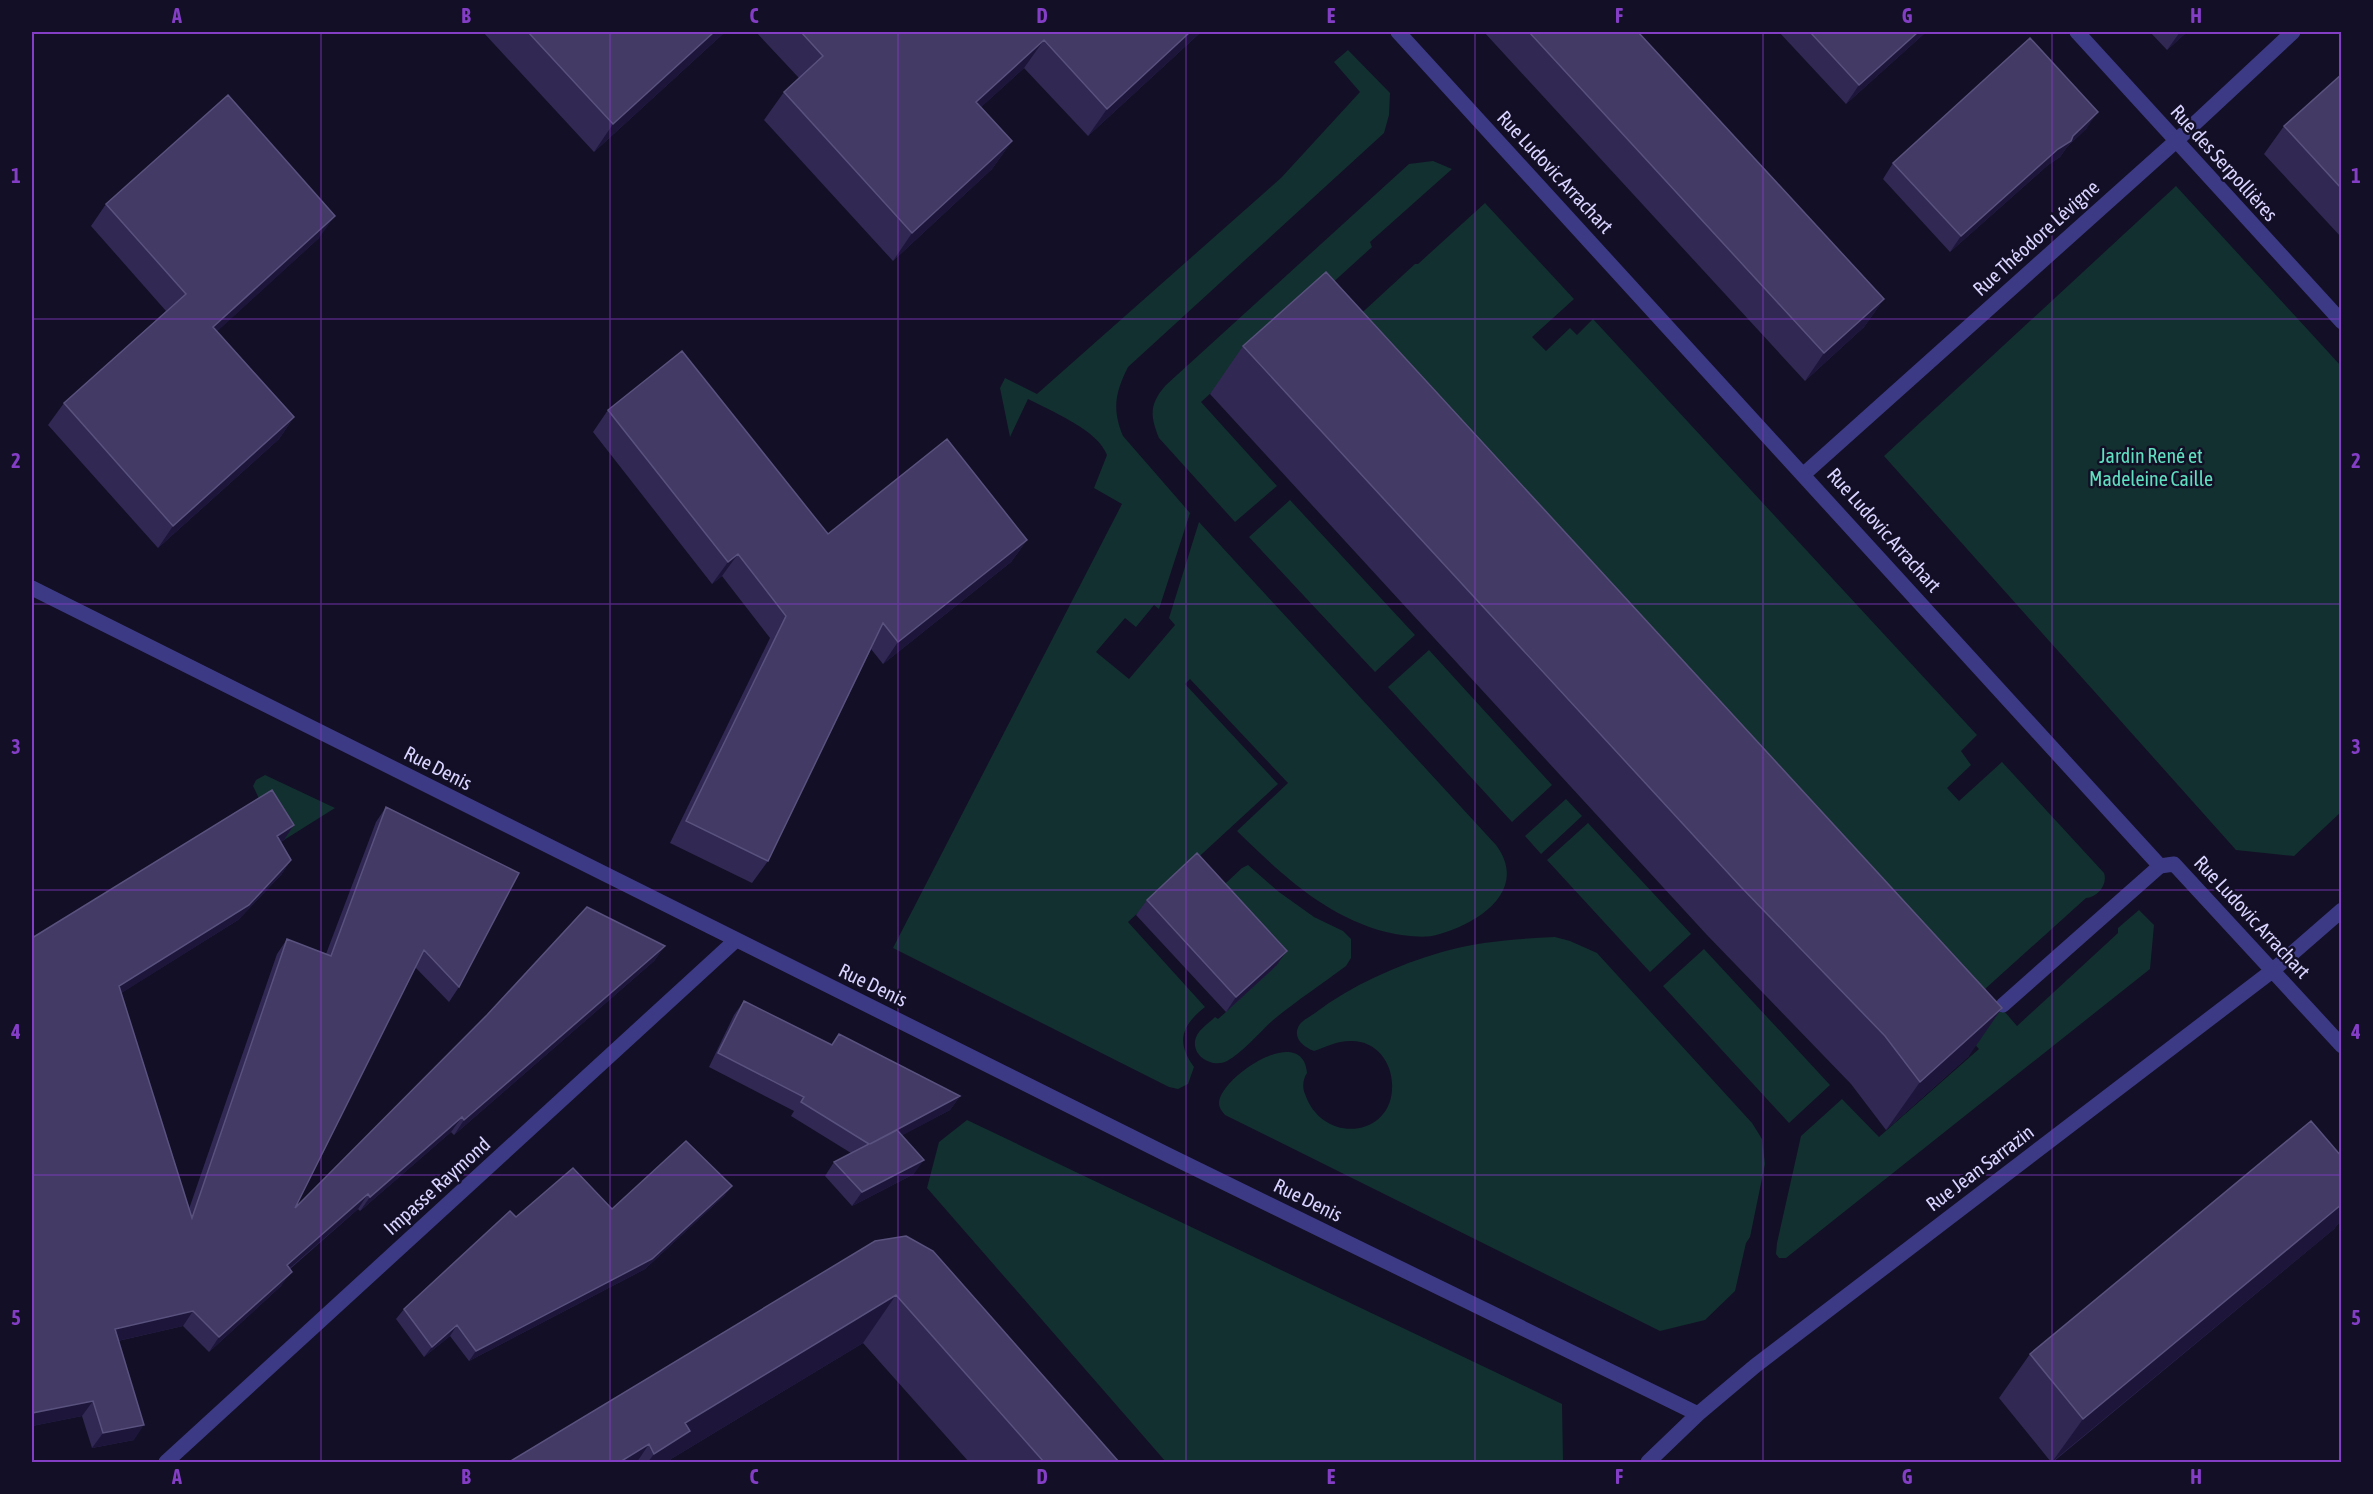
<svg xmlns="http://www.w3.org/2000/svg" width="2373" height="1494" viewBox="0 0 2373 1494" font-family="'Asap Condensed',sans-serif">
<rect width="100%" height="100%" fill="#130f26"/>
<path fill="#12302f" d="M 1348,50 L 1390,93 L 1389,115 L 1384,133 L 1128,367 C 1115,393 1112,409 1123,436 L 1190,513 L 1159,609 L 1154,605 L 1136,627 L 1125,618 L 1096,652 L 1129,679 L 1175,625 L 1169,618 L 1199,522 L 1496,845 C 1531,892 1474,927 1432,936 C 1420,938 1398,935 1386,932 C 1325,916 1281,874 1237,831 L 1288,783 L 1190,679 L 1185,684 L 1278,784 L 1128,922 L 1205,1007 C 1181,1026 1176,1042 1194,1067 L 1188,1084 L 1178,1089 L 1169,1087 L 893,948 L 1122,504 L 1094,488 L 1107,455 C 1098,430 1051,411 1028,399 L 1010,437 L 1000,388 L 1005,378 L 1037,394 L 1281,178 L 1360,92 L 1334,62 Z
M 1433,161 L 1452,169 L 1370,242 L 1372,247 L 1201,402 L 1277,486 L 1235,522 L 1159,438 C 1150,416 1149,404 1166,385 L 1409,164 Z
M 2176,186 L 2341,366 L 2341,812 L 2294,856 L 2236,850 L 1884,456 Z
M 1485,203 L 1574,299 L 1532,337 L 1546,351 L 1570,328 L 1577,335 L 1593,319 L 1977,735 L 1961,751 L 1971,765 L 1947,788 L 1959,801 L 2002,762 L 2104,873 C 2108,884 2098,897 2086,898 L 1985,989 L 2017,1026 L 2118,933 L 2118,928 L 2139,910 L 2154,925 L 2150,969 L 1786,1258 L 1779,1258 L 1776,1254 L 1777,1243 L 1801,1136 L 1842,1099 L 1879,1137 L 1979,1049 L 1355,367 L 1341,332 L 1415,264 L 1418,264 Z
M 1290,500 L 1415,635 L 1375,672 L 1249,537 Z
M 1429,650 L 1552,785 L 1512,822 L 1388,687 Z
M 265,775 L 335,808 L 284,840 L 262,805 L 253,786 L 256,780 Z
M 1566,799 L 1582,816 L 1541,854 L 1525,836 Z
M 1588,823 L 1691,934 L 1650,972 L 1547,860 Z
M 1248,865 L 1279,892 L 1314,917 L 1343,931 L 1351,939 L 1351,958 L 1346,966 C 1322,984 1296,1001 1272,1021 C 1259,1033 1242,1053 1227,1061 C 1214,1068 1193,1058 1195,1041 C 1196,1031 1208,1024 1215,1017 L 1218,1019 L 1226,1012 L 1212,896 L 1242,868 Z
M 1555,937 L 1570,941 L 1597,953 L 1752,1123 L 1762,1139 L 1765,1164 L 1750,1237 L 1746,1243 L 1735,1291 L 1705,1320 L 1660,1331 L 1225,1115 C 1222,1111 1219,1108 1219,1103 C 1220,1077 1303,1022 1307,1073 C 1303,1079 1302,1087 1305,1094 C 1322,1144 1389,1138 1392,1090 C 1394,1064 1377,1040 1350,1041 C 1337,1041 1326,1047 1314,1051 C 1303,1047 1291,1037 1300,1024 C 1303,1020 1311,1016 1315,1013 C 1352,985 1397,965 1442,952 C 1480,941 1517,939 1555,937 Z
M 1704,949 L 1830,1085 L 1789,1123 L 1663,986 Z
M 967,1120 L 1562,1404 L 1563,1461 L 1561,1462 L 1166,1462 L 927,1188 L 939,1142 Z"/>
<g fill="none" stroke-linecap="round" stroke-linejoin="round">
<path stroke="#3d3a85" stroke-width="15" d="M 2003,1005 L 2160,866"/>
<path stroke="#3d3a85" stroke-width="15" d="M 1398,32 L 2160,866 L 2174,864 L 2342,1046
M 2077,32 L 2342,322
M 1804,474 L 2176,141 L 2293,32
M 32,588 L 1170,1156 L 1698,1414
M 166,1462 L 736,940
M 1648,1462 L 1698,1414 L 1755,1366 L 2272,971 L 2342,910"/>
</g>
<path fill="#312854" d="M 483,32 L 725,32 L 594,152 Z
M 756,32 L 1201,32 L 1088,136 L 1024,68 L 981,107 L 1012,141 L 992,169 L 893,261 L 764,120 L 784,92 L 799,78 Z
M 1484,32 L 1638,32 L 1884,299 L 1864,327 L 1805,381 Z
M 1779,32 L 1926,32 L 1846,104 Z
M 2150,32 L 2187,32 L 2167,50 Z
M 2342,74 L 2342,238 L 2264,154 L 2284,126 Z
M 2087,128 L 2067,147 L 2060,157 L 2048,165 L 1950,252 L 1883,179 L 1893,163 Z
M 106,204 L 319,238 L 217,331 L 294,417 L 279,439 L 158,548 L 48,425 L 64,403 L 166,311 L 91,226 Z
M 1243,346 L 1969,1056 L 1886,1130 L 1851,1084 L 1707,935 L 1210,394 Z
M 608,410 L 828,534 L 1027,540 L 1011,562 L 883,664 L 871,649 L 768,861 L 752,883 L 670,843 L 770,638 L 722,576 L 712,584 L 593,432 Z
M 386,807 L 459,987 L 449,1002 L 415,967 L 295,1208 L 665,946 L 654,961 L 454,1135 L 451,1132 L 360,1211 L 358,1209 L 290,1269 L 281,1286 L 209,1352 L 183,1326 L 118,1341 L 134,1440 L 92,1448 L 82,1416 L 32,1426 L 32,938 L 294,825 L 284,840 L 281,842 L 291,860 L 281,875 L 238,920 L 121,993 L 189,1209 L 277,954 L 287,939 L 326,954 L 376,822 Z
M 1147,900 L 1276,966 L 1226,1012 L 1136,915 Z
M 744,1001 L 831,1045 L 839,1034 L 960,1096 L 950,1110 L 902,1135 L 914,1174 L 852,1206 L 825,1176 L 834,1162 L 851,1153 L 791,1116 L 794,1111 L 709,1067 L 734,1015 Z
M 2342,1157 L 2342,1219 L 2334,1229 L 2053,1462 L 2051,1462 L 1999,1398 L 2030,1354 Z
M 732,1186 L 724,1196 L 645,1269 L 469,1361 L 450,1336 L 424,1357 L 396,1319 L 404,1309 L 516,1217 L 612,1209 Z
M 875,1241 L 1119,1462 L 969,1462 L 863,1343 L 671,1459 L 668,1462 L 509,1462 Z"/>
<path fill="#1d163a" d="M 714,32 L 725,32 L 594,152 L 613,124 Z
M 1190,32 L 1201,32 L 1088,136 L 1107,109 Z
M 1918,32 L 1926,32 L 1846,104 L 1859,85 Z
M 2180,32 L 2187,32 L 2167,50 Z
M 1044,40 L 1024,68 L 956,130 L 976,102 Z
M 2098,112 L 2087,128 L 2067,147 L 2060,157 L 2048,165 L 1950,252 L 1961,236 Z
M 1012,141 L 992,169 L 893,261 L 912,233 Z
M 335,216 L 319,238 L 198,349 L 213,327 Z
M 1884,299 L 1864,327 L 1805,381 L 1824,353 Z
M 294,417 L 279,439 L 158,548 L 173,526 Z
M 1027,540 L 1011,562 L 883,664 L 898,642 Z
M 738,554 L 722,576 L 712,584 L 728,562 Z
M 294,825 L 284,840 L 267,851 L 277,836 Z
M 291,860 L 281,875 L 238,920 L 109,1001 L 119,986 Z
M 665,946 L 654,961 L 454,1135 L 464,1120 Z
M 1287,951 L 1276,966 L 1226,1012 L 1236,997 Z
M 2002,1008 L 1969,1056 L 1886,1130 L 1920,1082 Z
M 960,1096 L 950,1110 L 860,1158 L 870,1144 Z
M 462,1117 L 451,1132 L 360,1211 L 370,1197 Z
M 924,1160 L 914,1174 L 852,1206 L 862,1192 Z
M 732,1186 L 724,1196 L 645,1269 L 469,1361 L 476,1351 Z
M 368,1194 L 358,1209 L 276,1280 L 287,1265 Z
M 2342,1204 L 2342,1219 L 2334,1229 L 2052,1462 L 2083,1419 Z
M 292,1272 L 281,1286 L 209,1352 L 219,1337 Z
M 896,1295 L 863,1343 L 671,1459 L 668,1462 L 648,1462 L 654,1454 L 685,1423 Z
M 193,1311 L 183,1326 L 104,1344 L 115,1329 Z
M 457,1325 L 450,1336 L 424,1357 L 432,1347 Z
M 93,1401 L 82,1416 L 32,1426 L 32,1413 Z
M 144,1425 L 134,1440 L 92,1448 L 103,1433 Z
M 649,1444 L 637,1462 L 620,1462 Z"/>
<path fill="#433a66" stroke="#5a527e" stroke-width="1.5" d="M 528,32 L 714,32 L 613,124 Z
M 801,32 L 1190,32 L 1107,109 L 1044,40 L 976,102 L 1012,141 L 912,233 L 784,92 L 823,56 Z
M 1529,32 L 1638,32 L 1884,299 L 1824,353 Z
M 1810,32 L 1918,32 L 1859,85 Z
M 2030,38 L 2098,112 L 2073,136 L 2071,141 L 2058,149 L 1961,236 L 1893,163 Z
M 2342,74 L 2342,189 L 2284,126 Z
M 228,95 L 335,216 L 213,327 L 294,417 L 173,526 L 64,403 L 186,294 L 106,204 Z
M 1326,272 L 2002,1008 L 1920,1082 L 1885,1036 L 1741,887 L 1243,346 Z
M 682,351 L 828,534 L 947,439 L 1027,540 L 898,642 L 883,623 L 768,861 L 686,821 L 786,616 L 738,554 L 728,562 L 608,410 Z
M 272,790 L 294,825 L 277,836 L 291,860 L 249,905 L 119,986 L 192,1218 L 287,939 L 331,956 L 386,807 L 519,873 L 459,987 L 424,950 L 295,1208 L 487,1015 L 587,907 L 665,946 L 464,1120 L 462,1117 L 370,1197 L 368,1194 L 287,1265 L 292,1272 L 219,1337 L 193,1311 L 115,1329 L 144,1425 L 103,1433 L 93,1401 L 32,1413 L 32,938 Z
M 1197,853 L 1287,951 L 1236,997 L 1147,900 Z
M 744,1001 L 832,1045 L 839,1034 L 960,1096 L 870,1144 L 897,1130 L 924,1160 L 862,1192 L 834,1162 L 869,1144 L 801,1102 L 804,1097 L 718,1053 Z
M 2311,1121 L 2342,1157 L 2342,1204 L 2083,1419 L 2030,1354 Z
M 686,1141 L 732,1186 L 652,1259 L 476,1351 L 457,1325 L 432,1347 L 404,1309 L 510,1211 L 516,1217 L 573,1168 L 612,1209 Z
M 906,1236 L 933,1251 L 1119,1462 L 1044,1462 L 896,1295 L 685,1423 L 690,1431 L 654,1454 L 649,1444 L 620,1462 L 509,1462 L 875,1241 Z"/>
<path fill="none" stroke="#843dc5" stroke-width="1.5" stroke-opacity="0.55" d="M 321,32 L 321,1462M 610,32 L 610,1462M 898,32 L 898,1462M 1186,32 L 1186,1462M 1475,32 L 1475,1462M 1763,32 L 1763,1462M 2052,32 L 2052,1462M 32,319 L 2342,319M 32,604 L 2342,604M 32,890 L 2342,890M 32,1175 L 2342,1175"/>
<g text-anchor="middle" stroke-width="5" stroke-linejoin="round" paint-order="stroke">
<g font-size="20" fill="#d9d4ff" stroke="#130f26">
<text transform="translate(2224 163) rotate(48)" y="7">Rue des Serpollières</text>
<text transform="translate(1555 172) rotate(47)" y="7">Rue Ludovic Arrachart</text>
<text transform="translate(2036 238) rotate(-42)" y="7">Rue Théodore Lévigne</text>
<text transform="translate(1884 530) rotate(48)" y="7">Rue Ludovic Arrachart</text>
<text transform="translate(438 768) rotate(27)" y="7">Rue Denis</text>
<text transform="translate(2252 917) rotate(47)" y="7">Rue Ludovic Arrachart</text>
<text transform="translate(873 985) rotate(26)" y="7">Rue Denis</text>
<text transform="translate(1980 1168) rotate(-37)" y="7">Rue Jean Sarrazin</text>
<text transform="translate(437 1186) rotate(-42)" y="7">Impasse Raymond</text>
<text transform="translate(1308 1200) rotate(26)" y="7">Rue Denis</text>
</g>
<g font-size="20" fill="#5fe0c0" stroke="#130f26">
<text x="2151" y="463">Jardin René et<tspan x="2151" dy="23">Madeleine Caille</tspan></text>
</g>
</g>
<rect width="2373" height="1494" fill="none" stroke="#130f26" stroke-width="66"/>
<rect x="33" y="33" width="2307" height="1428" fill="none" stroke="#843dc5" stroke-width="2"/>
<g font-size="20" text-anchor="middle" font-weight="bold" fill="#843dc5">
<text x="177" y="23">A</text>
<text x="466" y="23">B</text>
<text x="754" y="23">C</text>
<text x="1042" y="23">D</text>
<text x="1331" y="23">E</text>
<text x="1619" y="23">F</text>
<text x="1907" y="23">G</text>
<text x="2196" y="23">H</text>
<text x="16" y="183">1</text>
<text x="2356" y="183">1</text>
<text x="16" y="468">2</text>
<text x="2356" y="468">2</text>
<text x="16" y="754">3</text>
<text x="2356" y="754">3</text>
<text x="16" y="1039">4</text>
<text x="2356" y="1039">4</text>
<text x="16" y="1325">5</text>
<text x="2356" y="1325">5</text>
<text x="177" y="1484">A</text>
<text x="466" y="1484">B</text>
<text x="754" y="1484">C</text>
<text x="1042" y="1484">D</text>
<text x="1331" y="1484">E</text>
<text x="1619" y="1484">F</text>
<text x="1907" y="1484">G</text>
<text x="2196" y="1484">H</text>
</g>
</svg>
